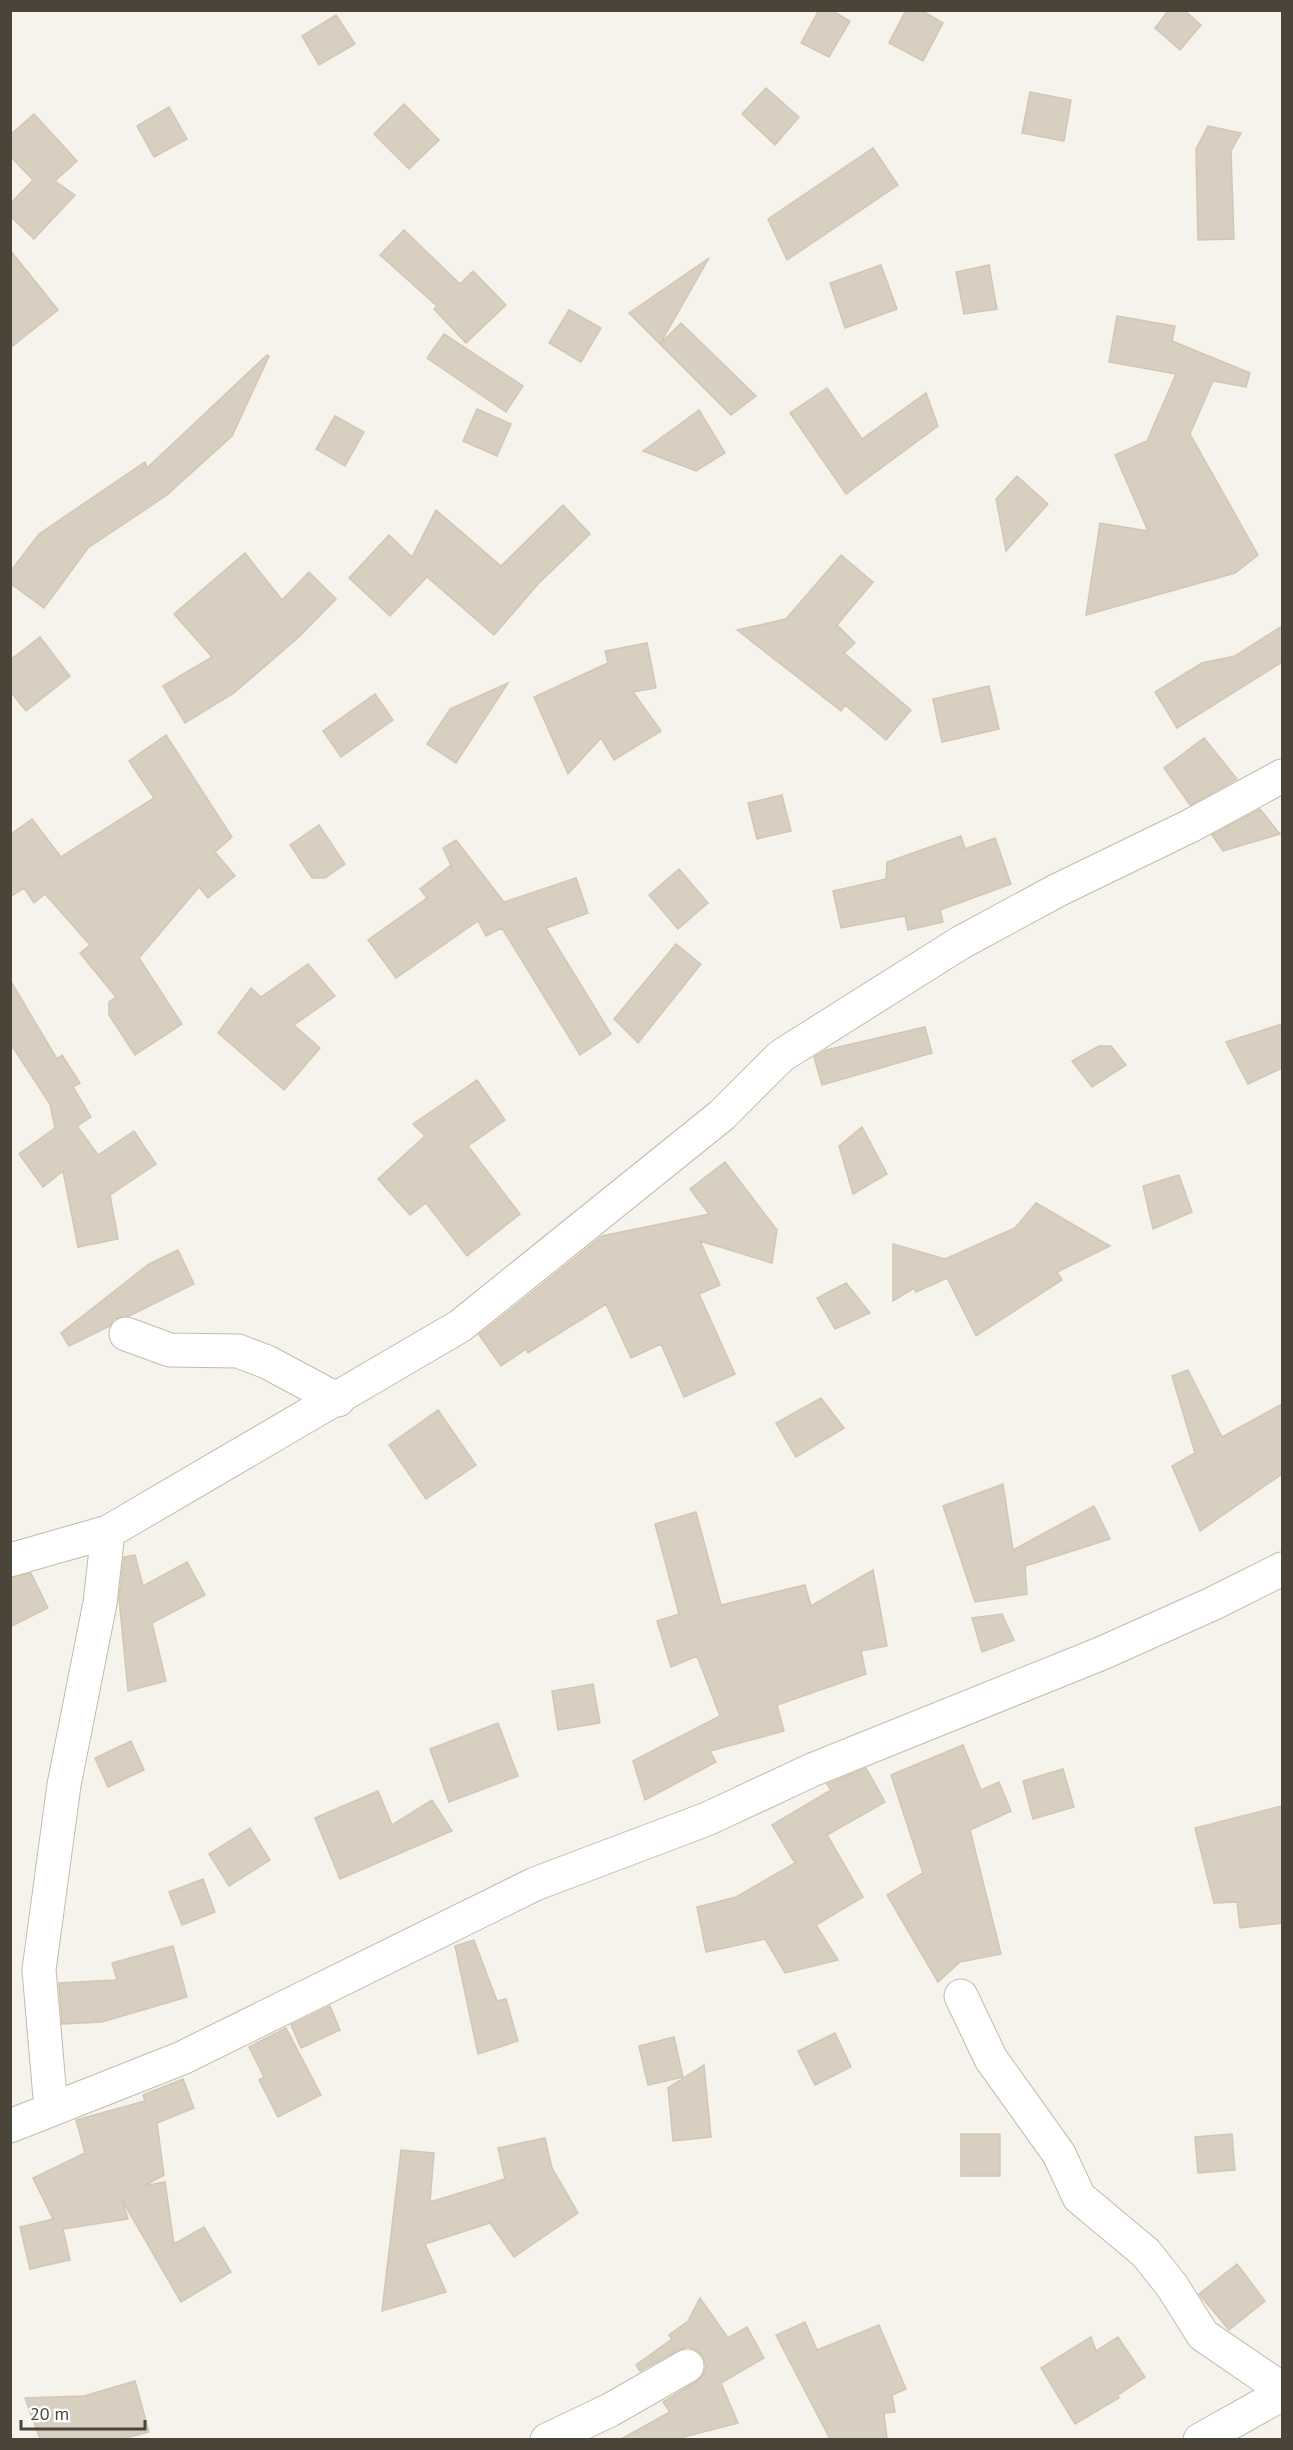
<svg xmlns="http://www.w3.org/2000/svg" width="1293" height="2450" viewBox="0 0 1293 2450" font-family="'PT Sans',sans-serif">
<rect width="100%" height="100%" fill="#f6f3ec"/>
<path fill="#d8cfc1" stroke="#d3c7b4" stroke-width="1.5" d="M 819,10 L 831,10 L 850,21 L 829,57 L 801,43 Z
M 906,10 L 921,10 L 943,23 L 923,61 L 889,43 Z
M 1169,10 L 1184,10 L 1201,25 L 1180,50 L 1155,28 Z
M 336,15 L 355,44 L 319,65 L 302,36 Z
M 766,88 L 799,117 L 775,145 L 742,114 Z
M 1030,92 L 1071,100 L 1064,141 L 1022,133 Z
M 404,104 L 439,140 L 409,169 L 374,134 Z
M 169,107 L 187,139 L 154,157 L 137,126 Z
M 34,114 L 77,161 L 55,181 L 75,195 L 34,239 L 10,216 L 10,204 L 33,180 L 10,156 L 10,135 Z
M 1208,126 L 1241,133 L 1231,151 L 1234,239 L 1198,240 L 1196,149 Z
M 873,148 L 898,185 L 787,260 L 768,219 Z
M 404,230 L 460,284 L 473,271 L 506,305 L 466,343 L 434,309 L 437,306 L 380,255 Z
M 10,250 L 58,310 L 10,348 Z
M 709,258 L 660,344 L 629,313 Z
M 881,265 L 897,309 L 845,328 L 830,283 Z
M 989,265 L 997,309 L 964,314 L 956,272 Z
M 569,310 L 601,328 L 581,362 L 549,343 Z
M 1117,316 L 1175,326 L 1172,341 L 1250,373 L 1246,387 L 1213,381 L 1190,434 L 1258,555 L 1235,573 L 1086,615 L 1100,523 L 1148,531 L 1115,455 L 1147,441 L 1176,374 L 1109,362 Z
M 681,323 L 756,396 L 731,415 L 660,344 Z
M 444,334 L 523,386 L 506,412 L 427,358 Z
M 267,355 L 269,356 L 232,436 L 167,495 L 88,548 L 44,608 L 10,583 L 10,572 L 39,534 L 145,462 L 147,468 Z
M 827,388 L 862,439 L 926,393 L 938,426 L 846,494 L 790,413 Z
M 477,409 L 511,424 L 497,456 L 463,441 Z
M 699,410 L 725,453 L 696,471 L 643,451 Z
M 335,416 L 364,432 L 345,466 L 316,449 Z
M 1017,476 L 1048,504 L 1006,551 L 996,499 Z
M 563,505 L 590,534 L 539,583 L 494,635 L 427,577 L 390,616 L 349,578 L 389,535 L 412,557 L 436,510 L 501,566 Z
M 245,553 L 282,600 L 309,572 L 336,599 L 300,636 L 234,693 L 185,723 L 163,686 L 212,657 L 174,614 Z
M 841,555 L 873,582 L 837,625 L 855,643 L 844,653 L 911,710 L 886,740 L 845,705 L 841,711 L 737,630 L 786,619 Z
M 1282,626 L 1282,662 L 1177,728 L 1155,692 L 1202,663 L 1235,656 Z
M 40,637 L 70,676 L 26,711 L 10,691 L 10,660 Z
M 647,643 L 656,688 L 633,692 L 661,731 L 614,760 L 601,738 L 568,774 L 534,697 L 608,663 L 605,651 Z
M 508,683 L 456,763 L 427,744 L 450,709 Z
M 989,686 L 999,729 L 942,742 L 933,699 Z
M 375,694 L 393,720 L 341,757 L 323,731 Z
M 166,735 L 232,837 L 215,852 L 235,876 L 208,898 L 199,887 L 139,958 L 182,1024 L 135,1055 L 109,1015 L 109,1002 L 116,997 L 80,953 L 90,945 L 45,894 L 34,903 L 24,888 L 10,897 L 10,835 L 32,819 L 61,857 L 154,798 L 129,761 Z
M 1204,738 L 1237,779 L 1190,805 L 1164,768 Z
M 782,795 L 791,831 L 757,839 L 748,803 Z
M 1260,809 L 1280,834 L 1223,851 L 1212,835 Z
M 319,825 L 345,864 L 325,878 L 312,878 L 290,845 Z
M 961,836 L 965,849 L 995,838 L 1011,884 L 940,910 L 943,922 L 908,930 L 905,916 L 841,928 L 833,891 L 886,879 L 887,862 Z
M 456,840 L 504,902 L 576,878 L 588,913 L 546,928 L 611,1034 L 580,1055 L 502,928 L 486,936 L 478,921 L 396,978 L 368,940 L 427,898 L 420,889 L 450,866 L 454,872 L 443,848 Z
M 679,869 L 708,903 L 678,929 L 649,895 Z
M 676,944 L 701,964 L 638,1043 L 614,1019 Z
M 308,964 L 335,996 L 294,1025 L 320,1048 L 284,1090 L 218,1033 L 251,988 L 261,997 Z
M 10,980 L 57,1059 L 62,1055 L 80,1083 L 73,1087 L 91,1117 L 77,1126 L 98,1155 L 134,1131 L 156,1164 L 110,1195 L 118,1239 L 78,1247 L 63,1171 L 43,1187 L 19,1154 L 55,1128 L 50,1104 L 10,1043 Z
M 1282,1024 L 1282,1068 L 1248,1084 L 1226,1042 Z
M 925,1027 L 932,1053 L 822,1085 L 814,1057 L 826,1050 Z
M 1099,1046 L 1111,1046 L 1126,1065 L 1092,1087 L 1072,1061 Z
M 477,1080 L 505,1120 L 468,1146 L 520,1214 L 467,1256 L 426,1203 L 410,1215 L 378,1179 L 425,1136 L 413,1124 Z
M 862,1127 L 887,1174 L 853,1194 L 839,1146 Z
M 725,1162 L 777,1230 L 772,1263 L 700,1241 L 720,1285 L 699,1294 L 735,1374 L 684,1397 L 661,1344 L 631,1358 L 606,1304 L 528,1353 L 526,1349 L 501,1366 L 479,1335 L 602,1236 L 709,1214 L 690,1189 Z
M 1179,1175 L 1192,1212 L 1153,1229 L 1143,1186 Z
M 1036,1203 L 1110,1246 L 1057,1272 L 1062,1280 L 976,1336 L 947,1278 L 916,1292 L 914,1288 L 893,1301 L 893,1244 L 945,1259 L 1015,1228 Z
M 178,1250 L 194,1284 L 129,1316 L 114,1319 L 110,1326 L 69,1346 L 61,1333 L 149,1264 Z
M 846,1283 L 870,1313 L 835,1329 L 817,1298 Z
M 1188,1370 L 1222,1437 L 1282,1404 L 1282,1474 L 1200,1531 L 1172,1466 L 1195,1453 L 1172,1376 Z
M 821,1398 L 844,1428 L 796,1457 L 776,1423 Z
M 438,1410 L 476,1465 L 426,1499 L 389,1445 Z
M 1003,1484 L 1013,1550 L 1094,1506 L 1110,1539 L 1025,1566 L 1027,1594 L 975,1602 L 943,1506 Z
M 696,1512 L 721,1605 L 805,1585 L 811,1606 L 873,1570 L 887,1646 L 861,1651 L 866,1674 L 777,1705 L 784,1731 L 710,1751 L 716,1762 L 645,1800 L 633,1761 L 720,1716 L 697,1656 L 671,1667 L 657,1621 L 679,1614 L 655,1524 Z
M 135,1555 L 143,1586 L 187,1562 L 205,1595 L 152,1623 L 166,1681 L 128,1691 L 119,1598 L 124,1557 Z
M 31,1573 L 48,1608 L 10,1627 L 10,1578 Z
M 1002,1614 L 1014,1640 L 982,1652 L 972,1618 Z
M 593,1684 L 600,1723 L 558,1730 L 552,1691 Z
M 498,1723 L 518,1776 L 449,1802 L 430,1749 Z
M 131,1741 L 144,1770 L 108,1787 L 95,1758 Z
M 963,1745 L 981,1790 L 999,1782 L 1011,1811 L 970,1830 L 1001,1954 L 960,1962 L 938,1982 L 887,1895 L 923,1873 L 891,1775 Z
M 866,1768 L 885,1802 L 827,1835 L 863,1897 L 816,1925 L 838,1960 L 785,1973 L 765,1939 L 706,1952 L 697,1907 L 736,1897 L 795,1863 L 772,1825 L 831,1790 L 827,1784 Z
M 1063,1769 L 1074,1807 L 1033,1819 L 1023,1781 Z
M 378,1791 L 392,1825 L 432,1800 L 452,1831 L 340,1879 L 315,1818 Z
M 1282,1806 L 1282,1923 L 1240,1928 L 1237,1902 L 1214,1903 L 1195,1828 Z
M 250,1828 L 270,1860 L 229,1886 L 209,1854 Z
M 203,1879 L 215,1912 L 182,1925 L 169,1892 Z
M 474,1940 L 497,2001 L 506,1999 L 518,2041 L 478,2054 L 455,1946 Z
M 173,1946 L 187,1997 L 102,2022 L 62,2024 L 59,1983 L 117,1980 L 112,1963 Z
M 330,2006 L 340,2030 L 301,2048 L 291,2025 Z
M 286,2028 L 321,2095 L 278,2117 L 259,2080 L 264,2077 L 249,2047 Z
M 835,2033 L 851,2067 L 815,2085 L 798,2051 Z
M 674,2037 L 683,2077 L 648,2085 L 639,2046 Z
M 704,2065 L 711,2137 L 673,2141 L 668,2088 Z
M 183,2079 L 194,2108 L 157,2123 L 164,2175 L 144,2186 L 165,2182 L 174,2244 L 204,2227 L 231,2272 L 181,2302 L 122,2200 L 128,2219 L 63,2229 L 70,2260 L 30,2269 L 20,2227 L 53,2219 L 33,2178 L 85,2153 L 76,2120 L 145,2101 L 143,2095 Z
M 961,2134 L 1000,2134 L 1000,2176 L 961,2176 Z
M 1232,2134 L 1235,2170 L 1198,2173 L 1195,2137 Z
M 545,2138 L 552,2168 L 578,2213 L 514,2257 L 490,2223 L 425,2244 L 446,2292 L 382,2311 L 401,2150 L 434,2153 L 430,2202 L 505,2179 L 498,2148 Z
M 1237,2264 L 1265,2301 L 1229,2330 L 1199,2294 Z
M 700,2298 L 728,2338 L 747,2327 L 764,2358 L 721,2383 L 738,2423 L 676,2439 L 621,2439 L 670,2412 L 663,2402 L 696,2382 L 703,2375 L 706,2366 L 703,2356 L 696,2350 L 688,2347 L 678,2350 L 640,2371 L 636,2365 L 672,2339 L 669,2335 L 688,2321 Z
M 805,2322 L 817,2350 L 879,2325 L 906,2389 L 892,2395 L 895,2412 L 884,2413 L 887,2439 L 830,2439 L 776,2335 Z
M 1091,2337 L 1096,2351 L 1118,2337 L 1145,2377 L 1118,2395 L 1119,2398 L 1075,2424 L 1041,2368 Z
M 135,2381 L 149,2432 L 122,2439 L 40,2439 L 25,2398 L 84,2396 Z"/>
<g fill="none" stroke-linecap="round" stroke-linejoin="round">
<g stroke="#c2bbae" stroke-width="35">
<path id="minor" d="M 126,1334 L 170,1350 L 238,1351 L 267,1362 L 338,1400
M 10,1560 L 108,1532 L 460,1326 L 722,1115 L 781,1056 L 960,943 L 1058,890 L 1190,826 L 1282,776
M 961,1996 L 991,2059 L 1059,2154 L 1079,2197 L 1146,2253 L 1172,2286 L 1203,2335 L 1282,2389
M 51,2109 L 39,1970 L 64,1785 L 100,1603 L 108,1532
M 10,2126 L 182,2058 L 535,1884 L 707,1819 L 812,1770 L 1100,1654 L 1212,1604 L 1282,1569
M 547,2440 L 610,2410 L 687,2366
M 1200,2440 L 1282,2394"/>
</g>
<use href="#minor" stroke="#fff" stroke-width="33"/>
</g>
<rect width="1293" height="2450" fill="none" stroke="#4b4439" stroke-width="24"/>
<path d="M21 2420v9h124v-9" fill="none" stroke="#4b4439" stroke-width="3"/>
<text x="30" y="2420" font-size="18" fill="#4b4439" stroke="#ffffff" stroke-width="4.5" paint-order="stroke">20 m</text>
</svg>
